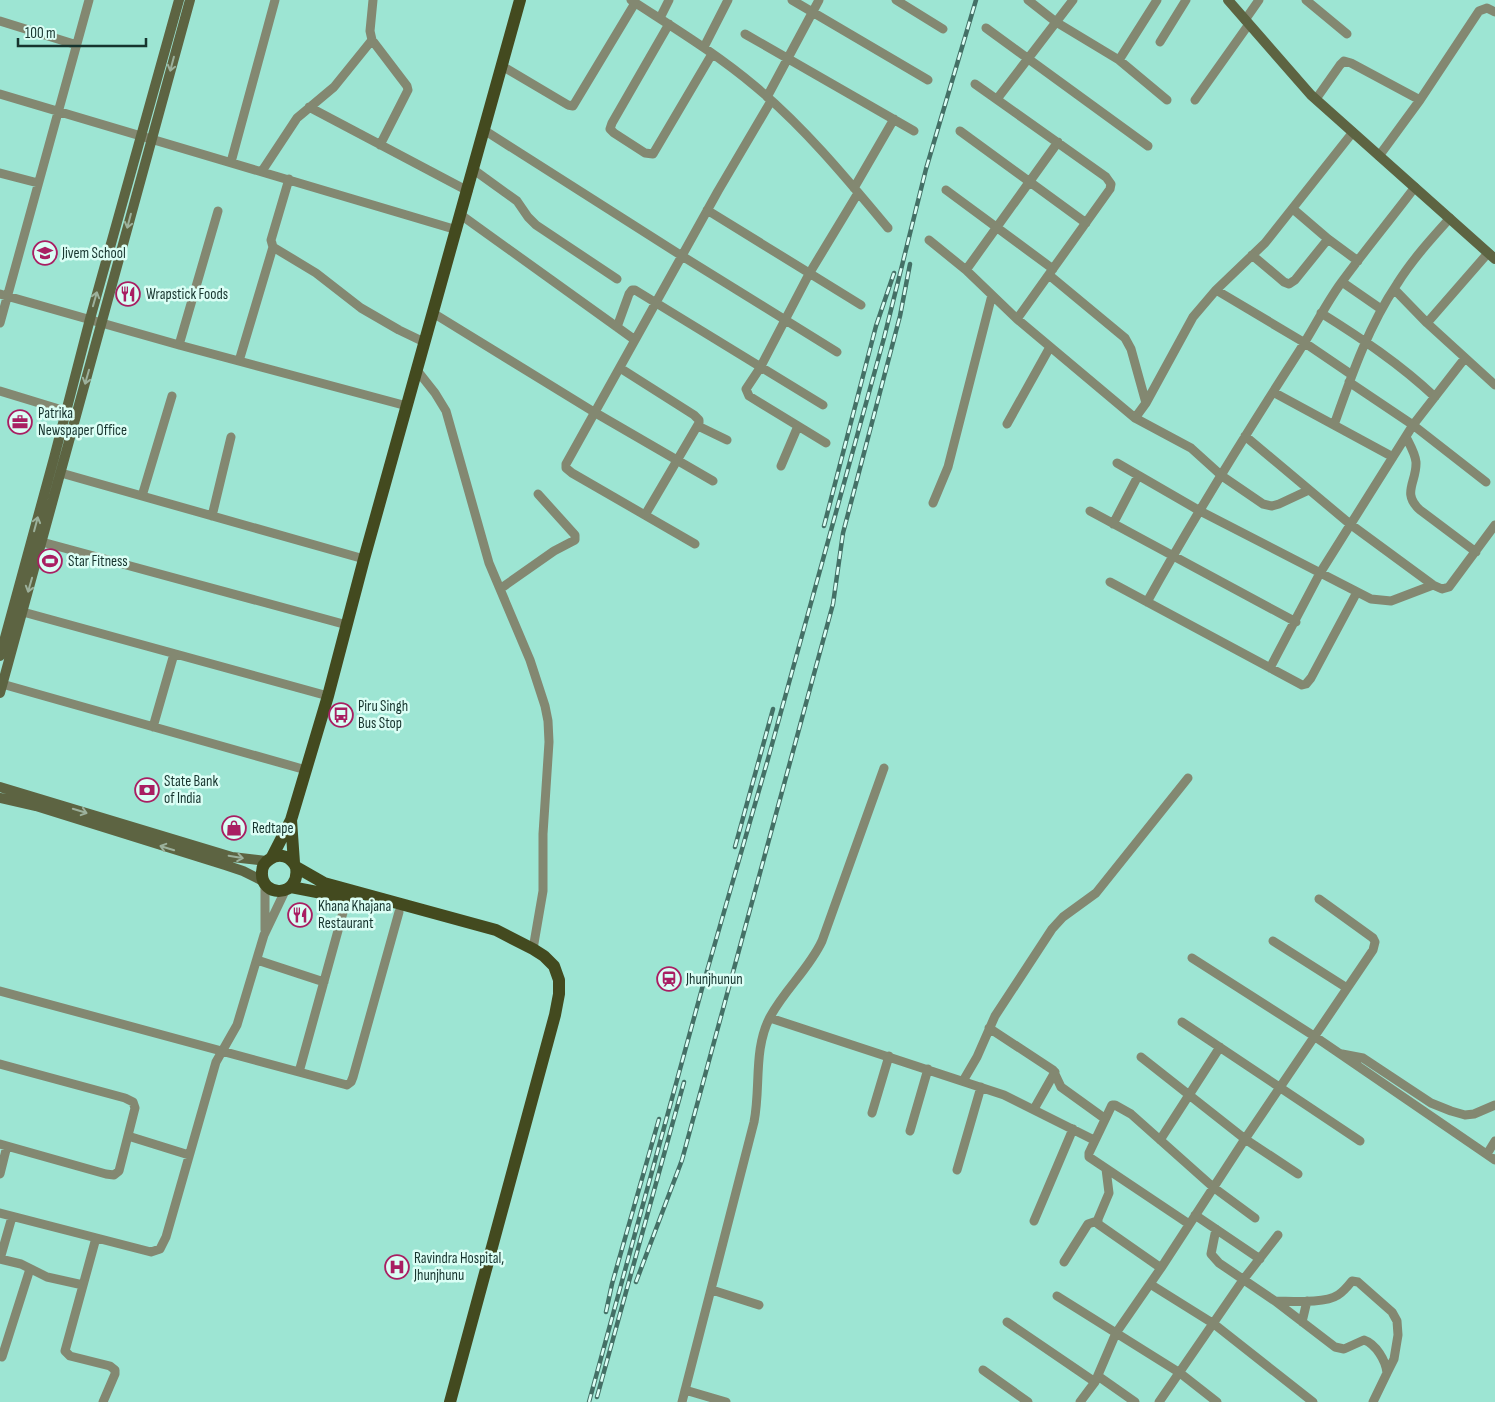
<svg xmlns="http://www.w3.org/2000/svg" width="1495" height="1402" viewBox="0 0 1495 1402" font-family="'Sofia Sans Condensed',sans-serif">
<rect width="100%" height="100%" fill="#9de5d3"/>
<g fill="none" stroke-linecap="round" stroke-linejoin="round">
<path stroke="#838871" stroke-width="9" d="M 373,0 L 370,31 L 372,40 L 407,86 L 408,90 L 380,145
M 631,0 C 674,28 717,54 756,87 C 805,128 847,179 888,228
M 792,0 L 928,80
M 896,0 L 943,29
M 1028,0 L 1056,22 L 1119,60 L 1167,100
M 1306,0 L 1347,34
M 660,18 L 669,0
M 1245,20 L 1259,0
M 0,21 L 77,45
M 669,24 L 612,123 L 610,129 L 614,133 L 645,153 L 653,154 L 712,54
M 986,28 L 1148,146
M 745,34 L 914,131
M 1160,42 L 1186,0
M 704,47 L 728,0
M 1119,60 L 1157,0
M 502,66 L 568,105 L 573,106 L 635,3
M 975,84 L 1106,177 L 1111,184 L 1110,189 L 1017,319
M 0,94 L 457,230
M 767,97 L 819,0
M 997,99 L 1073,0
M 1316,99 L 1340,65 L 1344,61 L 1351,63 L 1420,100
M 1195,100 L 1249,24
M 309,107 L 468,191
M 484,130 L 682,256 L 837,352
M 960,131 L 1086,223
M 1379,156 L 1420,100 L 1479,11 L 1487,8 L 1495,12
M 231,162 L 275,0
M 474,170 L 517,201 L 528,217 L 536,225 L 617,279
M 262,171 L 297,118 L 334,87 L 372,40
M 0,173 L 38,183
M 289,179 L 271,240 L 273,247 L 316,273 L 361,308 L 399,330 L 424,342
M 854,188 L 894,119
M 946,190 L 1053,269
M 1293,209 L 1328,239 L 1358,261
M 707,210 L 861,305
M 461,215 L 635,340
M 929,240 L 966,270 L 1017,319 L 1135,418 L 1191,448 L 1222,476 L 1263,504 L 1272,506 L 1279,504 L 1309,490
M 1252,255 L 1284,282 L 1289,284 L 1295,280 L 1328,239
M 966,270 L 1058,142
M 1049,275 L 1125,338 L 1131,349 L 1146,403
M 1342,282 L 1381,309
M 1394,289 L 1427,323 L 1495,385
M 1216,290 L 1305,343 L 1352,375
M 0,294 L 179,345 L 407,406
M 433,313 L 594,412 L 713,481
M 1321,313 C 1361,338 1400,364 1435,397
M 0,323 L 89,0
M 1427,323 L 1488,253
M 617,327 L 629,294 L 632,290 L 635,290 L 823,405
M 179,345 L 218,211
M 239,361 L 273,247
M 620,368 L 694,415 L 699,420 L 699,423 L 645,515
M 416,369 L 435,393 L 446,411 L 489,563 L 530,660 L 545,706 L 548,721 L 549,742 L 543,834 L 543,891 L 533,949
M 1349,382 L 1413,425 L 1486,482
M 0,391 L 72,413
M 1273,392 L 1393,457
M 1135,418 L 1146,403 L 1193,317 L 1216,290 L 1265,243 L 1353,132
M 1007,424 L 1050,347
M 1334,425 C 1351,377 1368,327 1397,284 C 1412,260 1431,239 1450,218
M 698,426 L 727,440
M 1245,436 L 1350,524 L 1433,585 L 1442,589 L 1449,587 L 1495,525
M 1406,437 C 1410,445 1415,453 1416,462 C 1417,482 1401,493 1420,510 L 1476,552
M 826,443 L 749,396 L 746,389 L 760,368 L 809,274 L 858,193
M 1117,463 L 1200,511 L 1371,599 L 1391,601 L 1433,585
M 781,466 L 798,426
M 61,473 L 364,559
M 142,496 L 172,396
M 933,503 L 948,467 L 992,295
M 1090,511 L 1296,622
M 212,516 L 231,437
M 1113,524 L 1138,476
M 42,542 L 347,625
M 695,544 L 572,473 L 566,468 L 566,464 L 718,191 L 771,101
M 1110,582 L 1302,685 L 1306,684 L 1311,678 L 1357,592
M 500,589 L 554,551 L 575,540 L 575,535 L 538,494
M 1147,602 C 1194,517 1245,435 1298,353 C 1313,330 1325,305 1341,283 C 1365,250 1391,219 1415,187
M 23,612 L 328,696
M 1270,668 L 1320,573 L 1413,425 L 1465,358
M 2,684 L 306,770
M 153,727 L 174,654
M 265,930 L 265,885
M 1273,941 L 1347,988
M 1192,958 L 1314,1036 L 1495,1160
M 257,960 L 324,982
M 0,991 L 347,1085 L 351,1082 L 353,1077 L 399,912
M 770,1018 L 1004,1095 L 1094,1140
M 1182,1022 L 1360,1141
M 989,1028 L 1053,1070 L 1061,1087 L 1104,1118
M 1342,1054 L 1363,1058 L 1431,1103 L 1451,1111 L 1465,1115 L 1474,1114 L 1495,1105
M 1141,1057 L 1245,1139 L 1298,1174
M 0,1064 L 125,1098 L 133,1102 L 135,1108 L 120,1167 L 119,1171 L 114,1175 L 106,1174 L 0,1144
M 299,1072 L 347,898
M 963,1081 L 977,1057 L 995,1016 L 1052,929 L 1063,917 L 1096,893 L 1188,778
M 1034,1109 L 1055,1072
M 872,1113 L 889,1056
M 910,1131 L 928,1069
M 128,1136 L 189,1155
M 1160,1140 L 1220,1047
M 1487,1154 L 1495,1141
M 1106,1169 L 1109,1193 L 1098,1219 L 1098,1224 L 1161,1268
M 957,1170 L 981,1087
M 0,1174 L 7,1146
M 0,1213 L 151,1252 L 160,1249 L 166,1237 L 216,1062 L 237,1025 L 264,935 L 285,891
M 1195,1215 L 1260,1259
M 1034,1221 L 1073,1129
M 1189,1224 L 1089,1157 L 1089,1153 L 1112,1105 L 1115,1105 L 1131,1114 L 1213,1187 L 1255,1218
M 1216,1229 L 1211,1254 L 1219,1263 L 1275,1301 L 1335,1347 L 1344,1349 L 1364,1340 C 1376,1344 1386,1361 1387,1373 L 1373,1402
M 96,1238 L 65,1351 L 70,1356 L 110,1366 L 115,1370 L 115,1374 L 103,1402
M 0,1259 L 21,1264 L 47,1277 L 83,1285
M 0,1259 L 12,1217
M 1064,1262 L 1088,1224 L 1097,1221
M 1150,1284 L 1214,1324 L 1313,1402
M 712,1290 L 759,1305
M 1057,1296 L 1180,1373 L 1217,1402
M 1275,1301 C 1292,1301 1324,1304 1338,1295 C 1343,1292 1348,1286 1352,1281 L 1358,1282 L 1392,1312 L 1397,1321 L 1398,1335 L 1394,1359 L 1387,1373
M 1007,1322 L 1095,1382
M 1302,1322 L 1307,1301
M 2,1357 L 30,1269
M 983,1370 L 1028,1402
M 1098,1376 L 1135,1402
M 685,1390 L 726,1402
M 682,1402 L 754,1122 C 761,1087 753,1050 770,1017 C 785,989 809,969 822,941 L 884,768
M 1080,1402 L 1095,1382 L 1116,1333 L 1161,1268 L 1245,1139 L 1373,950 L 1375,942 L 1373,938 L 1319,899
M 1159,1402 L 1243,1280 L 1278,1235"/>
<path stroke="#5d6442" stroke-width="10" d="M 1228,0 L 1311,95 L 1495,259
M 0,656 L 54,458 L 90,319 L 179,0
M 0,693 L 190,0
M 0,787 L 232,857 L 266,861
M 0,798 L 36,806 L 225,865 L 243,871 L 263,881"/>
<path stroke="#434a1f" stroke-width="12" d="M 291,820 L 294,863
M 272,857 L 291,820 L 328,696 L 364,559 L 520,0
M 296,867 C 301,898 260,898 262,872 C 262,867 265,862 270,859 C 280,852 291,857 296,867 L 324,883 L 496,930 L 533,949 L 544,956 L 554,966 L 559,980 L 559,994 L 555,1015 L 450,1402
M 291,887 L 353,899"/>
<g stroke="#447066" stroke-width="4.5">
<path id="rail" d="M 824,526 L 876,326 L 894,273
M 735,847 L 773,709
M 636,1282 L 682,1160 L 833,604 L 843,533 L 900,316 L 910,264
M 606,1312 L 612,1284 L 659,1119
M 597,1397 L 684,1082
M 589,1402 L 703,985 L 768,759 L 884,338 L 926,169 L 976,0"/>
</g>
<use href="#rail" stroke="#dbfef5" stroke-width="2.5" stroke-dasharray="8" stroke-linecap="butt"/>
</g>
<defs><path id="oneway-shaft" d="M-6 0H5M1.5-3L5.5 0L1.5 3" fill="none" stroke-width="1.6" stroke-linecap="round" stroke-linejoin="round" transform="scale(1.25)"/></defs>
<g stroke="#9cb19c">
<use href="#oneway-shaft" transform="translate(172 64) rotate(105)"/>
<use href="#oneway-shaft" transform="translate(129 221) rotate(105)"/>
<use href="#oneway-shaft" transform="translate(95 299) rotate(-74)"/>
<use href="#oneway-shaft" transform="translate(87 377) rotate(106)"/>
<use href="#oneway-shaft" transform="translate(36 524) rotate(-75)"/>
<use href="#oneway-shaft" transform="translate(30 585) rotate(106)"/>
<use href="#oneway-shaft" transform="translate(80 811) rotate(17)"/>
<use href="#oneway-shaft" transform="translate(167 848) rotate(-163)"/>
<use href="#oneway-shaft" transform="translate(236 857) rotate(10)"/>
</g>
<defs>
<g id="school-ring" transform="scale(1.25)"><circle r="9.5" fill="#dbfef5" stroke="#a91e62" stroke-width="1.5"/><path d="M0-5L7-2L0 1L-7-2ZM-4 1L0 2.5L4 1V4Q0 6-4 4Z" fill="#a91e62"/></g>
<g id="restaurant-ring" transform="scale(1.25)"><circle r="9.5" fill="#dbfef5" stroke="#a91e62" stroke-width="1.5"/><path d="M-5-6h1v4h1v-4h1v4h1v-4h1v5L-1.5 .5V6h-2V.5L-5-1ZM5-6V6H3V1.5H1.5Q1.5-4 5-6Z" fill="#a91e62"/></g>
<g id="office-ring" transform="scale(1.25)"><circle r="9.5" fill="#dbfef5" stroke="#a91e62" stroke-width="1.5"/><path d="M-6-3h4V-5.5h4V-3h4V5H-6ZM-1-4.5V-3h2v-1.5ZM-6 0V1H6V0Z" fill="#a91e62"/></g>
<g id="stadium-ring" transform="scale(1.25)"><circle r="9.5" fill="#dbfef5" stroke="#a91e62" stroke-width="1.5"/><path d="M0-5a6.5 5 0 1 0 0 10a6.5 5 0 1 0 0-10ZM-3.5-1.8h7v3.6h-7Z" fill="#a91e62"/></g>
<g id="bus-ring" transform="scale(1.25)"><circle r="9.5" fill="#dbfef5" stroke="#a91e62" stroke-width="1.5"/><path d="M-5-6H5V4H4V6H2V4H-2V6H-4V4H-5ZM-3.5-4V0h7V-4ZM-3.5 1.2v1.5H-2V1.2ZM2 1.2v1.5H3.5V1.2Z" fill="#a91e62"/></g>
<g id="bank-ring" transform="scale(1.25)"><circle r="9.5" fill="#dbfef5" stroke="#a91e62" stroke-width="1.5"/><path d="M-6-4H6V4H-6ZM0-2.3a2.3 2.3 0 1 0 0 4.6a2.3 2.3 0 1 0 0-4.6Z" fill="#a91e62"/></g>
<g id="shop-ring" transform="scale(1.25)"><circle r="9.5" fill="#dbfef5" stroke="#a91e62" stroke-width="1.5"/><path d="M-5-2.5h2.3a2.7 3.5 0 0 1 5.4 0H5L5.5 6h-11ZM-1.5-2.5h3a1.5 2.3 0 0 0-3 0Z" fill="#a91e62"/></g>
<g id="station-ring" transform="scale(1.25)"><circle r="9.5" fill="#dbfef5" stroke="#a91e62" stroke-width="1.5"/><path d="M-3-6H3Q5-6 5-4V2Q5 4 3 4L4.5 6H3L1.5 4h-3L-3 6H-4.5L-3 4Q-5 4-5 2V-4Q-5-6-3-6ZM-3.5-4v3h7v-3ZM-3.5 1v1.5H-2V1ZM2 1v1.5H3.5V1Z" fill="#a91e62"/></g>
<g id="hospital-ring" transform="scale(1.25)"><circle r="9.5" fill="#dbfef5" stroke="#a91e62" stroke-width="1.5"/><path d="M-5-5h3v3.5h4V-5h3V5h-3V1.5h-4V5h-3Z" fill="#a91e62"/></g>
</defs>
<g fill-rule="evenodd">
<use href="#school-ring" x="45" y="253"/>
<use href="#restaurant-ring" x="128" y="294"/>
<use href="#office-ring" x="20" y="422"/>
<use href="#stadium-ring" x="50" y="561"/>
<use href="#bus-ring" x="341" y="715"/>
<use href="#bank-ring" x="147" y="790"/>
<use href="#shop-ring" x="234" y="828"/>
<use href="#restaurant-ring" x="300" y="915"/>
<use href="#station-ring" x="669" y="979"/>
<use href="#hospital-ring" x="397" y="1267"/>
</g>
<g text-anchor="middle" stroke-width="5" stroke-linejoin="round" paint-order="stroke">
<g font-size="15" fill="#17342e" stroke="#dbfef5" text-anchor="start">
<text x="62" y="258">Jivem School</text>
<text x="146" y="299">Wrapstick Foods</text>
<text x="38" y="418">Patrika<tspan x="38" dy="17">Newspaper Office</tspan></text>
<text x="68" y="566">Star Fitness</text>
<text x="358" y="711">Piru Singh<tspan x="358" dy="17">Bus Stop</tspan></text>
<text x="164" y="786">State Bank<tspan x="164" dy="17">of India</tspan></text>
<text x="252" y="833">Redtape</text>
<text x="318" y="911">Khana Khajana<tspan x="318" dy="17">Restaurant</tspan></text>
<text x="686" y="984">Jhunjhunun</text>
<text x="414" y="1263">Ravindra Hospital,<tspan x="414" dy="17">Jhunjhunu</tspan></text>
</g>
</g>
<path d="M18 38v8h128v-8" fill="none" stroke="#17342e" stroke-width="2.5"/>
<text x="25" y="38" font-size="15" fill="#17342e" stroke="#dbfef5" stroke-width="4" paint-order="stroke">100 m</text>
</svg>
